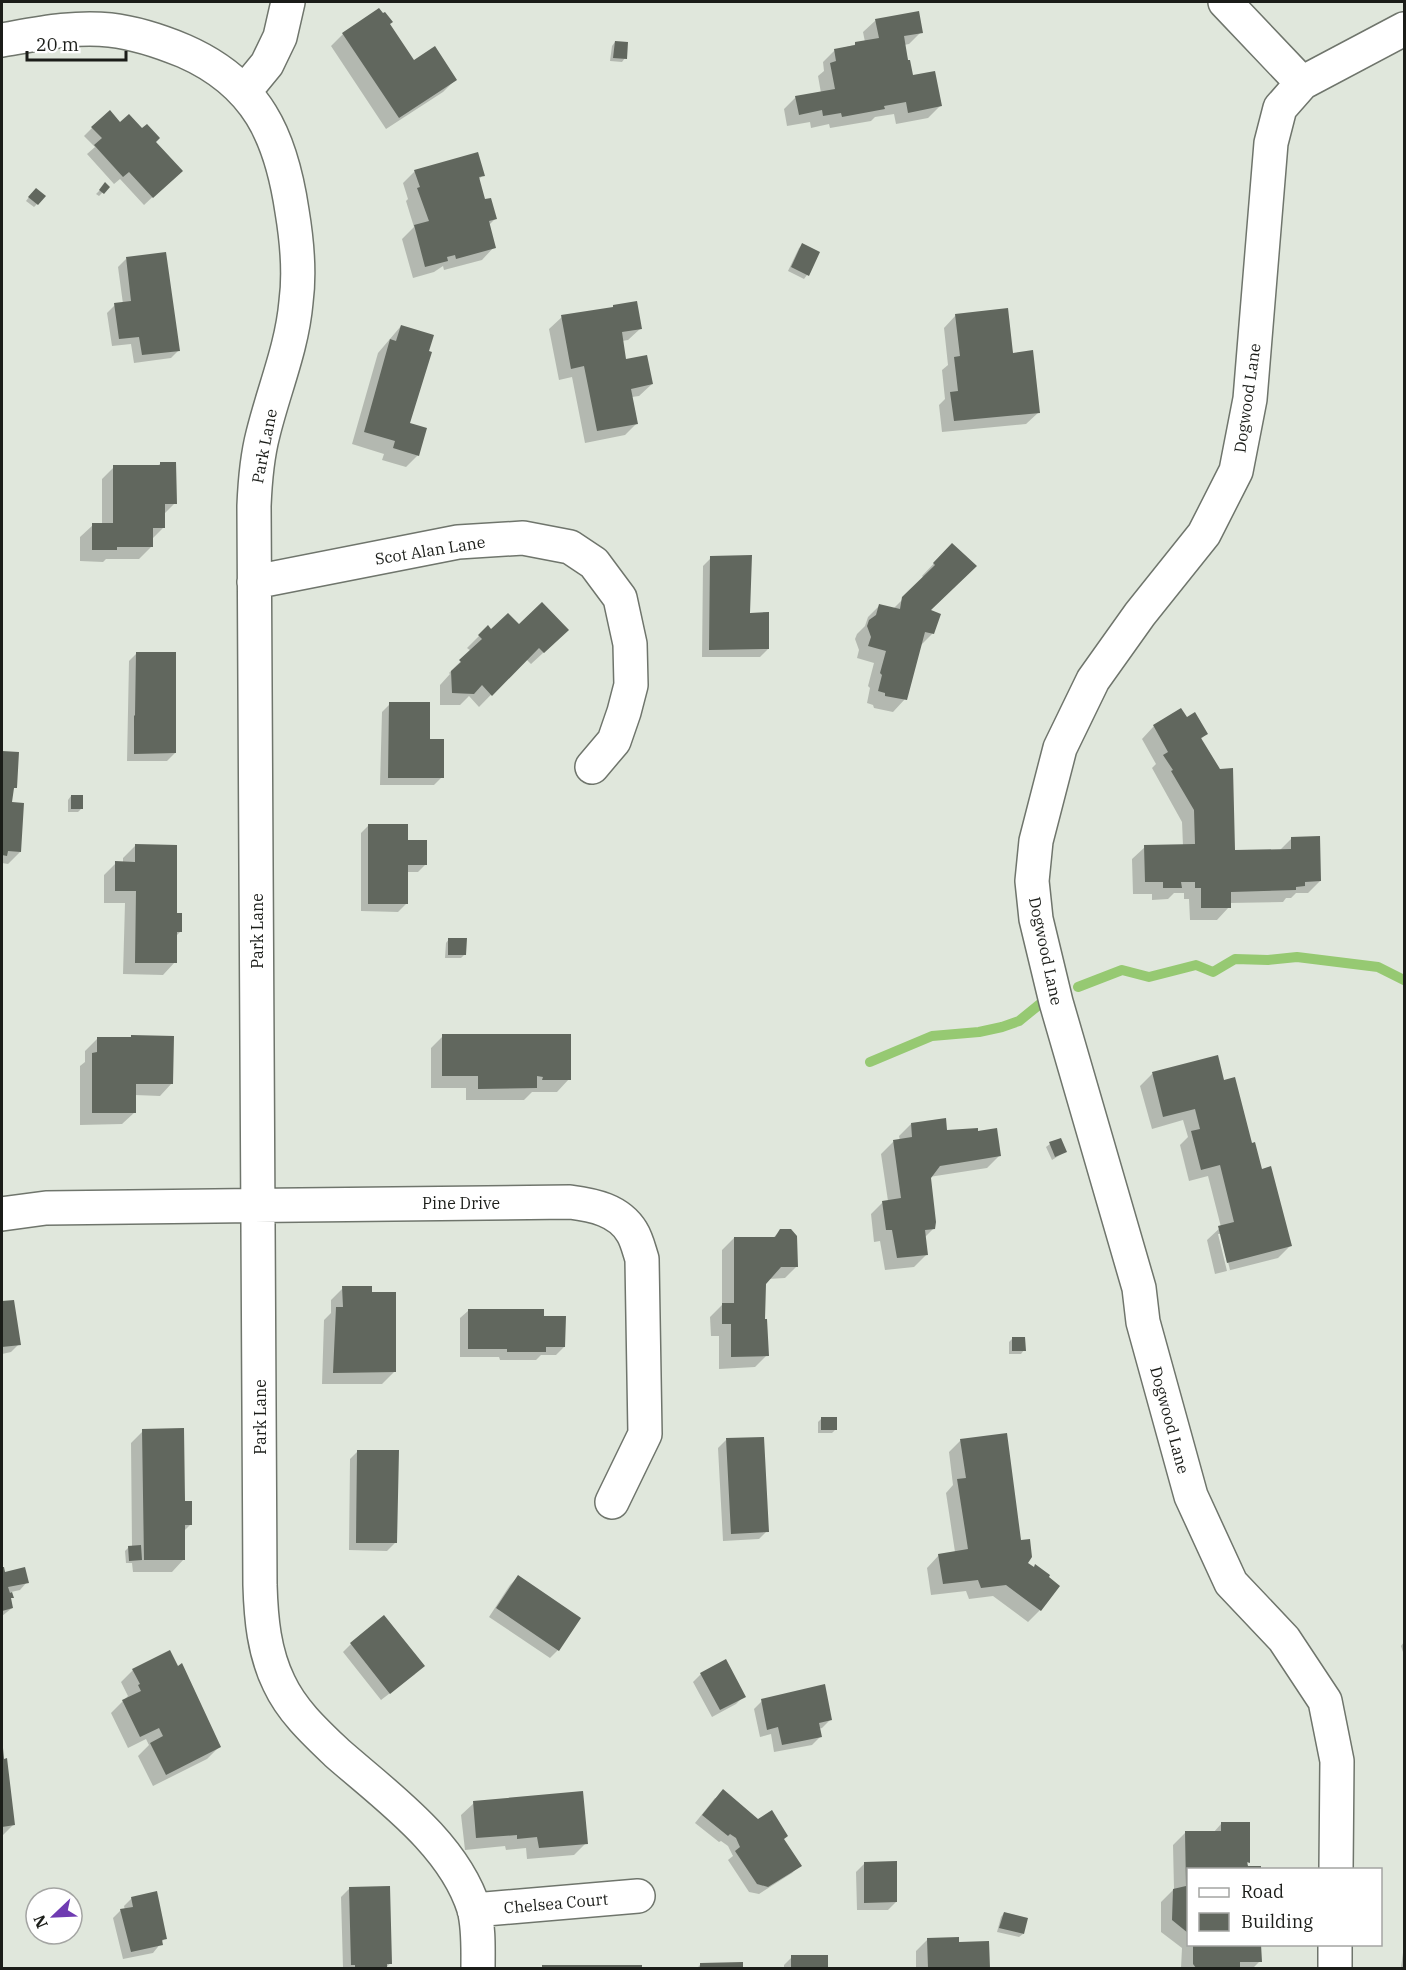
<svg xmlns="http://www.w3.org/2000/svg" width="1406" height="1970" viewBox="0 0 1406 1970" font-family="'IBM Plex Serif',serif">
<rect width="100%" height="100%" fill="#e0e7dc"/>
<path fill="#0003" fill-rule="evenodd" d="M 876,20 L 921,32 L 909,44 L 904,45 L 912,77 L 940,106 L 928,118 L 896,124 L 894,114 L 875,117 L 871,121 L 830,128 L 829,124 L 811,128 L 810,122 L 787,126 L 784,109 L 796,97 L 821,93 L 818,76 L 824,71 L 823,62 L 835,50 L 865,42 L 863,32 Z
M 389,25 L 413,62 L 455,80 L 443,92 L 386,129 L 331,46 L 343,34 Z
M 615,42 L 625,58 L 622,62 L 610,61 L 612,46 Z
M 120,124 L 155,142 L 173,178 L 144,205 L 120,179 L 114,184 L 87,154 L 95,147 L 84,136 L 92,128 Z
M 415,171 L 483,175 L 478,180 L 484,201 L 496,218 L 488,226 L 494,247 L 482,260 L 444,270 L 443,266 L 434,272 L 413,278 L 402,239 L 414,227 L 406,201 L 408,199 L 403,183 Z
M 105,185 L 108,187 L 99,196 L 96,194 Z
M 32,193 L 37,204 L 34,207 L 26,201 Z
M 802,245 L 807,275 L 804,279 L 788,271 L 799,248 Z
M 126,259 L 179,350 L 171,358 L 134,363 L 131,344 L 112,346 L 107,313 L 115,305 L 123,304 L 118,267 Z
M 956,315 L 1012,354 L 1039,412 L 1026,424 L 942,432 L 939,405 L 945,399 L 942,370 L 948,365 L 944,328 Z
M 562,317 L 641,328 L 628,340 L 622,341 L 625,361 L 652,384 L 639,396 L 632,397 L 637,423 L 625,435 L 585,443 L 572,377 L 559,380 L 549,329 Z
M 401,326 L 409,424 L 418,455 L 406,467 L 382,460 L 384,454 L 352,444 L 378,353 Z
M 160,464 L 175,503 L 163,515 L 163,528 L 151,540 L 151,547 L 139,559 L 106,559 L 103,562 L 80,561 L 80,537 L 93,525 L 102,525 L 102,479 L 114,467 L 157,466 Z
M 751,557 L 749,614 L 768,649 L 760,657 L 702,657 L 703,566 L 711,558 Z
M 940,557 L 929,611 L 933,633 L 920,646 L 905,699 L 893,712 L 874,708 L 873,705 L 867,703 L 870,688 L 868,686 L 874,663 L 857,658 L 859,650 L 855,639 L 857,634 L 865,626 L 868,617 L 880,605 L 893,609 L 924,578 L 922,576 Z
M 519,626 L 555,642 L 531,664 L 526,659 L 479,707 L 469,696 L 460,705 L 440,705 L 440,685 L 450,674 L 449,673 L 471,651 L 467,648 L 488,627 L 491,631 Z
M 137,653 L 175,753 L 167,761 L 127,761 L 129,661 Z
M 390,704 L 442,777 L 434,785 L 380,785 L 382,712 Z
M 1187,719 L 1206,734 L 1200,740 L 1233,852 L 1279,851 L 1292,838 L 1320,881 L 1308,893 L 1296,893 L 1291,898 L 1286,898 L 1283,902 L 1229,903 L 1229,907 L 1217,920 L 1190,920 L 1189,899 L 1184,899 L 1184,893 L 1174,893 L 1168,899 L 1152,900 L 1152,894 L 1133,894 L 1132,859 L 1145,847 L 1183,846 L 1182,822 L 1152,768 L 1156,764 L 1142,739 L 1154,726 Z
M 2,752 L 17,753 L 15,787 L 12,790 L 11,804 L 20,852 L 8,864 L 2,863 Z
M 71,796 L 81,809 L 78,812 L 68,812 L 68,800 Z
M 369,825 L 407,841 L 426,864 L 418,872 L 406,872 L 406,904 L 398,912 L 361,911 L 361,833 Z
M 135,846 L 176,914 L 181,931 L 175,937 L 175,962 L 163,975 L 123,974 L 125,903 L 104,903 L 104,875 L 116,863 L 123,863 L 123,858 Z
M 449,939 L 464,955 L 461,958 L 445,958 L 446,943 Z
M 443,1036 L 569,1079 L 557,1092 L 532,1092 L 524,1100 L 466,1100 L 466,1088 L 431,1088 L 431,1048 Z
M 97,1039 L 172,1083 L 160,1096 L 135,1095 L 135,1112 L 122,1124 L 80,1125 L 80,1066 L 85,1062 L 85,1051 Z
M 1216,1057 L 1223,1082 L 1251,1145 L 1290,1246 L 1278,1258 L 1215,1274 L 1207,1240 L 1221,1227 L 1208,1176 L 1189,1181 L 1180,1145 L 1188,1137 L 1183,1120 L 1152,1129 L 1140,1086 L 1152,1074 ZM 1218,1234 L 1221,1234 L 1230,1270 L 1227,1271 Z
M 911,1124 L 946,1132 L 999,1156 L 987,1168 L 929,1177 L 934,1228 L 925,1237 L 927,1254 L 914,1267 L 885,1270 L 880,1241 L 874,1242 L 871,1214 L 883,1202 L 888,1201 L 881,1154 L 893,1142 L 900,1141 L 899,1136 Z
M 1050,1144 L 1065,1152 L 1052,1160 L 1046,1147 Z
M 780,1231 L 797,1266 L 785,1278 L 768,1279 L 764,1283 L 764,1321 L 767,1355 L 755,1367 L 719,1369 L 719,1336 L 711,1336 L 710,1317 L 722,1305 L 722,1250 L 734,1238 L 773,1238 Z
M 343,1288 L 394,1372 L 382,1384 L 322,1384 L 324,1320 L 331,1313 L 331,1300 Z
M 13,1301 L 19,1344 L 11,1352 L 2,1354 L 2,1303 Z
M 468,1311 L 542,1317 L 564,1347 L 556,1355 L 541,1355 L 536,1360 L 500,1360 L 499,1357 L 460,1357 L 460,1318 Z
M 1012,1339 L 1024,1350 L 1021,1354 L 1009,1354 L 1009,1342 Z
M 821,1419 L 835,1430 L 832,1433 L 818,1433 L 818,1422 Z
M 143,1431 L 184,1503 L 191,1524 L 183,1532 L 184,1559 L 172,1572 L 133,1572 L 132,1563 L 126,1563 L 125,1551 L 129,1547 L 132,1547 L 131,1443 Z
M 726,1440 L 767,1531 L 759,1539 L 723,1541 L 718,1448 Z
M 961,1440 L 1020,1542 L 1040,1610 L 1028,1622 L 993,1596 L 969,1599 L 966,1591 L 931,1595 L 927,1568 L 939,1555 L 955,1552 L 946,1493 L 953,1485 L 949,1452 Z
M 358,1451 L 395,1543 L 387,1551 L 349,1550 L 350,1459 Z
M 2,1569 L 4,1574 L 27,1582 L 20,1590 L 11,1592 L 12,1597 L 10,1600 L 12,1608 L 2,1616 Z
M 518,1577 L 558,1650 L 550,1658 L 489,1617 L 510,1585 Z
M 1404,1642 L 1404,1655 L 1401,1646 Z
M 351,1644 L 415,1674 L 381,1700 L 343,1652 Z
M 133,1670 L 219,1747 L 207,1759 L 153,1786 L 138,1756 L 149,1745 L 146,1739 L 128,1748 L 111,1713 L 128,1696 L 121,1682 Z
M 701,1674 L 744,1696 L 736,1704 L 712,1717 L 693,1682 Z
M 762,1701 L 830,1720 L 822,1728 L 818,1729 L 820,1737 L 812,1745 L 774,1752 L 771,1734 L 760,1737 L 754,1709 Z
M 2,1748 L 13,1825 L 2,1836 Z
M 715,1798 L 782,1839 L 800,1865 L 792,1873 L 759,1894 L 749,1892 L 728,1860 L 733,1856 L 728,1846 L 721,1841 L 719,1842 L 695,1823 Z
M 474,1803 L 586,1843 L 574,1855 L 527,1859 L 526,1848 L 506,1850 L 505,1846 L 465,1850 L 461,1815 Z
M 1221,1824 L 1249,1862 L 1246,1865 L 1188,1870 L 1188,1944 L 1260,1944 L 1260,1961 L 1253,1968 L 1181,1968 L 1182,1948 L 1161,1932 L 1161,1902 L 1174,1889 L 1173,1845 L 1185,1833 L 1213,1833 Z
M 864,1864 L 896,1902 L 888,1910 L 857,1910 L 856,1872 Z
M 349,1889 L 390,1963 L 386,1968 L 343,1968 L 341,1897 Z
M 132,1898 L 165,1938 L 153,1953 L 123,1959 L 113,1918 L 121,1910 L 125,1910 L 124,1906 Z
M 1004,1913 L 1023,1934 L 1019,1937 L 997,1932 L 1001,1917 Z
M 928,1939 L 958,1944 L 988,1943 L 989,1968 L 916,1968 L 916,1951 Z
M 1404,1945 L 1404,1968 L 1401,1968 Z
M 826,1956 L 827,1968 L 784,1968 L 784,1965 L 792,1957 Z
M 741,1964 L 741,1968 L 697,1968 L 700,1965 Z
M 641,1966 L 641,1968 L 541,1968 L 543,1967 Z"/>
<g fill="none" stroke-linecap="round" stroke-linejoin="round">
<path stroke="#96c972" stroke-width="10" d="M 1078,987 L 1122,970 L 1149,977 L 1196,965 L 1213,972 L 1235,959 L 1268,960 L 1297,957 L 1378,967 L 1404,980
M 870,1062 L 932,1036 L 979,1032 L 1002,1027 L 1019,1021 L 1045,1000"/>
</g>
<path fill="#61675e" d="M 379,8 L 383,13 L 385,12 L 393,22 L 390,24 L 414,60 L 435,46 L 457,80 L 399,118 L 342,33 Z
M 919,11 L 923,33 L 904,36 L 908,60 L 910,60 L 913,75 L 935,71 L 942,106 L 908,113 L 906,102 L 884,106 L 885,109 L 842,117 L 841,113 L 823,116 L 822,110 L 799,115 L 795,96 L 835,89 L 830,63 L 836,61 L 834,49 L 855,45 L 855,42 L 879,38 L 875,19 Z
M 615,41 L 628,42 L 627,59 L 613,58 Z
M 110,110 L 120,122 L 129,114 L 142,128 L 147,124 L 160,138 L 156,142 L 183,171 L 153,198 L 129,172 L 123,177 L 94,145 L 102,138 L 91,127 Z
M 478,152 L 485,176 L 479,177 L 485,199 L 491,198 L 497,219 L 489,221 L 496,248 L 456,259 L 455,255 L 447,257 L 448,261 L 425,267 L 414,225 L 429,221 L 417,188 L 420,187 L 414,170 Z
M 105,182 L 110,187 L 104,194 L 99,190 Z
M 36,188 L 46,196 L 38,205 L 28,197 Z
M 802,243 L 820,252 L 809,276 L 791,267 Z
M 166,252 L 180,351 L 142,355 L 139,337 L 119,339 L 114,303 L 131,301 L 126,257 Z
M 637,301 L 642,329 L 622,332 L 626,359 L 647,355 L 653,384 L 631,389 L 638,424 L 597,431 L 584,366 L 571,369 L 561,315 L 613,307 L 613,305 Z
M 1008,308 L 1013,353 L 1033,350 L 1040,413 L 954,421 L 950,392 L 958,391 L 954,357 L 960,356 L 955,314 Z
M 401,325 L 434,335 L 429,351 L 432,352 L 410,423 L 427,428 L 419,456 L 393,448 L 395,441 L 364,432 L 390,339 L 396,341 Z
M 160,462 L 176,462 L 177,504 L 165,504 L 165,528 L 153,528 L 153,547 L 117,547 L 117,550 L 92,550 L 92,523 L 113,523 L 113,465 L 160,465 Z
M 952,543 L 977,566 L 931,610 L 941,614 L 934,634 L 925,632 L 907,700 L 885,696 L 885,693 L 878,691 L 882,675 L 880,673 L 886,651 L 868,646 L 871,637 L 867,626 L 869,620 L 876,615 L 879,604 L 900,609 L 902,597 L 935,565 L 933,563 Z
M 752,555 L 750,613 L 769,612 L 769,649 L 709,650 L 710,556 Z
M 542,602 L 569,630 L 544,653 L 539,648 L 492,696 L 482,685 L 474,694 L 452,693 L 451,671 L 461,662 L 459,660 L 482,639 L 478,635 L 488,625 L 491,629 L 508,613 L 519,624 Z
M 136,652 L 176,652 L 176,753 L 134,754 L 134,716 L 135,715 Z
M 389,702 L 430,702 L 430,739 L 444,739 L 444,778 L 388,778 Z
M 1181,708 L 1187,717 L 1195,712 L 1208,734 L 1201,738 L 1220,769 L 1233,768 L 1235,850 L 1291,849 L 1291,837 L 1320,836 L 1321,881 L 1305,882 L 1305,886 L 1296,887 L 1296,890 L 1231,892 L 1231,908 L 1201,908 L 1201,888 L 1195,888 L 1195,882 L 1181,882 L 1182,888 L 1163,888 L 1163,882 L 1145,882 L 1144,845 L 1195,844 L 1194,810 L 1171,771 L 1173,770 L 1163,755 L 1168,752 L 1153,725 Z
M 2,751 L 19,752 L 17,788 L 14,788 L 12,802 L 24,803 L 21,852 L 8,851 L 7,856 L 2,855 Z
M 71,795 L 83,795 L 83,809 L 71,809 Z
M 368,824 L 408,824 L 408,840 L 427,840 L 427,865 L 408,865 L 408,904 L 368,904 Z
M 135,844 L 177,845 L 177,913 L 182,913 L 182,932 L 177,932 L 177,963 L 135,963 L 136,891 L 115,891 L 115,861 L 135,862 Z
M 448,938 L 467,938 L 466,955 L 448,955 Z
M 442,1034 L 571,1034 L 571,1080 L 542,1080 L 543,1077 L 537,1076 L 537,1088 L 478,1089 L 478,1076 L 442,1076 Z
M 131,1035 L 174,1036 L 173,1084 L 136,1084 L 136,1113 L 92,1113 L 92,1053 L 97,1052 L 97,1037 L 131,1037 Z
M 1218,1055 L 1224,1080 L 1235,1077 L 1252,1143 L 1255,1142 L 1262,1169 L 1271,1166 L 1292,1246 L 1227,1263 L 1218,1226 L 1234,1222 L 1220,1165 L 1201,1170 L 1191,1131 L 1200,1129 L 1195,1109 L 1163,1117 L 1152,1072 Z
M 946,1118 L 947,1130 L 978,1128 L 978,1131 L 997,1128 L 1001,1156 L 940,1166 L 931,1178 L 936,1222 L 935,1229 L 925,1230 L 928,1255 L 897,1258 L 892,1230 L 886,1230 L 882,1201 L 901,1198 L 893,1140 L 912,1137 L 911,1123 Z
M 1061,1138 L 1067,1152 L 1055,1157 L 1049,1142 Z
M 780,1229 L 791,1229 L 797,1236 L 798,1267 L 781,1267 L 766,1284 L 765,1319 L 767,1319 L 769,1356 L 731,1357 L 731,1324 L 722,1324 L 722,1303 L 734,1303 L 734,1237 L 775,1237 Z
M 342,1286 L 372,1286 L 372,1292 L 396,1292 L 396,1372 L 333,1373 L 336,1307 L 343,1307 Z
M 14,1300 L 21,1345 L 2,1347 L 2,1301 Z
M 468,1309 L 544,1309 L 544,1316 L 566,1316 L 565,1347 L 546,1347 L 546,1352 L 507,1352 L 507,1349 L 468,1349 Z
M 1012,1337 L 1025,1337 L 1026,1351 L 1012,1351 Z
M 821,1417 L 837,1417 L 837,1430 L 821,1430 Z
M 184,1428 L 185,1501 L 192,1501 L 192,1525 L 185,1525 L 185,1560 L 144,1560 L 142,1429 Z
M 1007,1433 L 1021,1540 L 1030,1539 L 1032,1557 L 1028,1563 L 1034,1567 L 1035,1564 L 1050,1575 L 1049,1577 L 1060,1586 L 1041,1611 L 1006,1585 L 981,1588 L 978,1580 L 943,1584 L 938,1554 L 968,1549 L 957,1479 L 966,1478 L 960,1439 Z
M 764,1437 L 769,1532 L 731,1534 L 726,1438 Z
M 357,1450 L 399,1450 L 397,1543 L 356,1543 Z
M 141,1545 L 142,1560 L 129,1561 L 128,1546 Z
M 2,1567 L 4,1567 L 5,1572 L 25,1567 L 29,1583 L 8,1587 L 10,1593 L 12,1592 L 14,1598 L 11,1598 L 13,1608 L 2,1611 Z
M 518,1575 L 581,1618 L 559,1651 L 496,1608 Z
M 384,1615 L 425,1666 L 390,1694 L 350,1643 Z
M 170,1650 L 178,1666 L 182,1663 L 221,1747 L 166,1775 L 150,1743 L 163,1736 L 159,1728 L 140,1737 L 122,1700 L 141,1691 L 138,1685 L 140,1684 L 132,1669 Z
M 726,1659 L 746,1697 L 720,1710 L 700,1673 Z
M 825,1684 L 832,1720 L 819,1723 L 822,1737 L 782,1745 L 778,1727 L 767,1730 L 761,1699 Z
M 2,1748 L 3,1748 L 4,1759 L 7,1758 L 15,1825 L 2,1827 Z
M 723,1789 L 758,1819 L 772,1810 L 788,1836 L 784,1839 L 802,1866 L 768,1887 L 757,1884 L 735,1851 L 740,1847 L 736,1838 L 730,1834 L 728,1836 L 702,1815 Z
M 583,1791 L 588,1844 L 539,1848 L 537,1837 L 517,1839 L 517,1835 L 476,1838 L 473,1801 Z
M 1221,1822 L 1250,1822 L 1250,1863 L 1247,1862 L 1248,1866 L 1261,1866 L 1261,1870 L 1188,1870 L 1188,1933 L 1172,1920 L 1173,1889 L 1186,1886 L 1185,1831 L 1221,1831 Z
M 897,1861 L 897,1902 L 864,1903 L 864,1862 Z
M 390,1886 L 392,1964 L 387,1964 L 387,1968 L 355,1968 L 355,1965 L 351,1965 L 349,1887 Z
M 157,1891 L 167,1939 L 162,1940 L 163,1945 L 131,1952 L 120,1909 L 133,1907 L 131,1897 Z
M 1004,1912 L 1028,1918 L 1024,1934 L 999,1928 Z
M 959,1937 L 959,1942 L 989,1941 L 990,1968 L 928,1968 L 927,1938 Z
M 1193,1944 L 1261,1944 L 1262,1962 L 1240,1962 L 1240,1968 L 1196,1968 L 1193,1964 Z
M 791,1955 L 828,1955 L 828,1968 L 791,1968 Z
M 743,1962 L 743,1968 L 700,1968 L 700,1963 Z
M 542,1965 L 642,1965 L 642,1968 L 542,1968 Z"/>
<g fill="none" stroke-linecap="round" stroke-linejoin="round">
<g stroke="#6f756c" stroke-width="36">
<path id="minor" d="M 1225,2 L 1302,83
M 2,40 C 37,34 74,26 110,30 C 136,33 160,41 184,51 C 257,83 281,136 292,211 C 297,241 300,272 296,302 C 292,348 274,389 263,434 C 257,457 255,481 254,506 L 260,1585 C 261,1619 264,1652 279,1683 C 292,1711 315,1732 337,1753 C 386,1796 454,1844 474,1909 C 479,1928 478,1949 478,1968
M 244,92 L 267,64 L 280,37 L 288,2
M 254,582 L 458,542 L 523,538 L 570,547 L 594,563 L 620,598 L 630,644 L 631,685 L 624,712 L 614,741 L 592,767
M 2,1214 L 46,1208 L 570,1202 C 593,1205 619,1210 632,1232 C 637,1240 639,1250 642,1259 L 645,1434 L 612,1502
M 1336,1870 L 1337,1761 L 1325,1701 L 1284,1639 L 1231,1583 L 1191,1496 L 1143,1322 L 1139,1288 L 1056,1002 L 1036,919 L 1032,881 L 1036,841 L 1060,748 L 1093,680 L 1140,614 L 1204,534 L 1236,471 L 1250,399 L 1271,143 L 1280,108 L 1302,83 L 1404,29
M 474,1910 L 638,1896
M 1335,1968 L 1335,1944"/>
</g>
<use href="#minor" stroke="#fff" stroke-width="33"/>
</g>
<g text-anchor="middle" stroke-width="6" stroke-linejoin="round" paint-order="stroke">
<g font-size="16" fill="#1b1d19" stroke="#fff">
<text transform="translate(1247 398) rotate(-82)" y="6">Dogwood Lane</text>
<text transform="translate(264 446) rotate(-79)" y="6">Park Lane</text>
<text transform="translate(430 550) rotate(-9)" y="6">Scot Alan Lane</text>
<text transform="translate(257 931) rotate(-90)" y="6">Park Lane</text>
<text transform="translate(1046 951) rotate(78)" y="6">Dogwood Lane</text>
<text x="461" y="1209">Pine Drive</text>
<text transform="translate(260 1417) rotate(-90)" y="6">Park Lane</text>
<text transform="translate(1170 1420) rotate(75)" y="6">Dogwood Lane</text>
<text transform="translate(556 1903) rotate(-5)" y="6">Chelsea Court</text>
</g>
</g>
<rect width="1406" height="1970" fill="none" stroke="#1b1d19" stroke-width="6"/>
<rect x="1187" y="1868" width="195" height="78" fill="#ffffff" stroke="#a4a5a3" stroke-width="1.5"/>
<rect x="1199" y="1888" width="30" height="9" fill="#ffffff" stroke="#a4a5a3" stroke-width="1.5"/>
<text x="1241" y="1898" font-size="18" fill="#1b1d19">Road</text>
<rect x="1199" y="1913" width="30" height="18" fill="#61675e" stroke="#a4a5a3" stroke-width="1.5"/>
<text x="1241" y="1928" font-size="18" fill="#1b1d19">Building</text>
<g transform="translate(54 1916) rotate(247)"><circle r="28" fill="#ffffff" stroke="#a4a5a3" stroke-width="1.5"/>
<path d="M0-4.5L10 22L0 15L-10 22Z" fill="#6f3bb2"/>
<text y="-9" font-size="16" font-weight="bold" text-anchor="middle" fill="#1b1d19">N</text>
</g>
<path d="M27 51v9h99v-9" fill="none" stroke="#1b1d19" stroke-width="3"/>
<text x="36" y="51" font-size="18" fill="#1b1d19" stroke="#ffffff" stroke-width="4.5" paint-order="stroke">20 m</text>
</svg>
